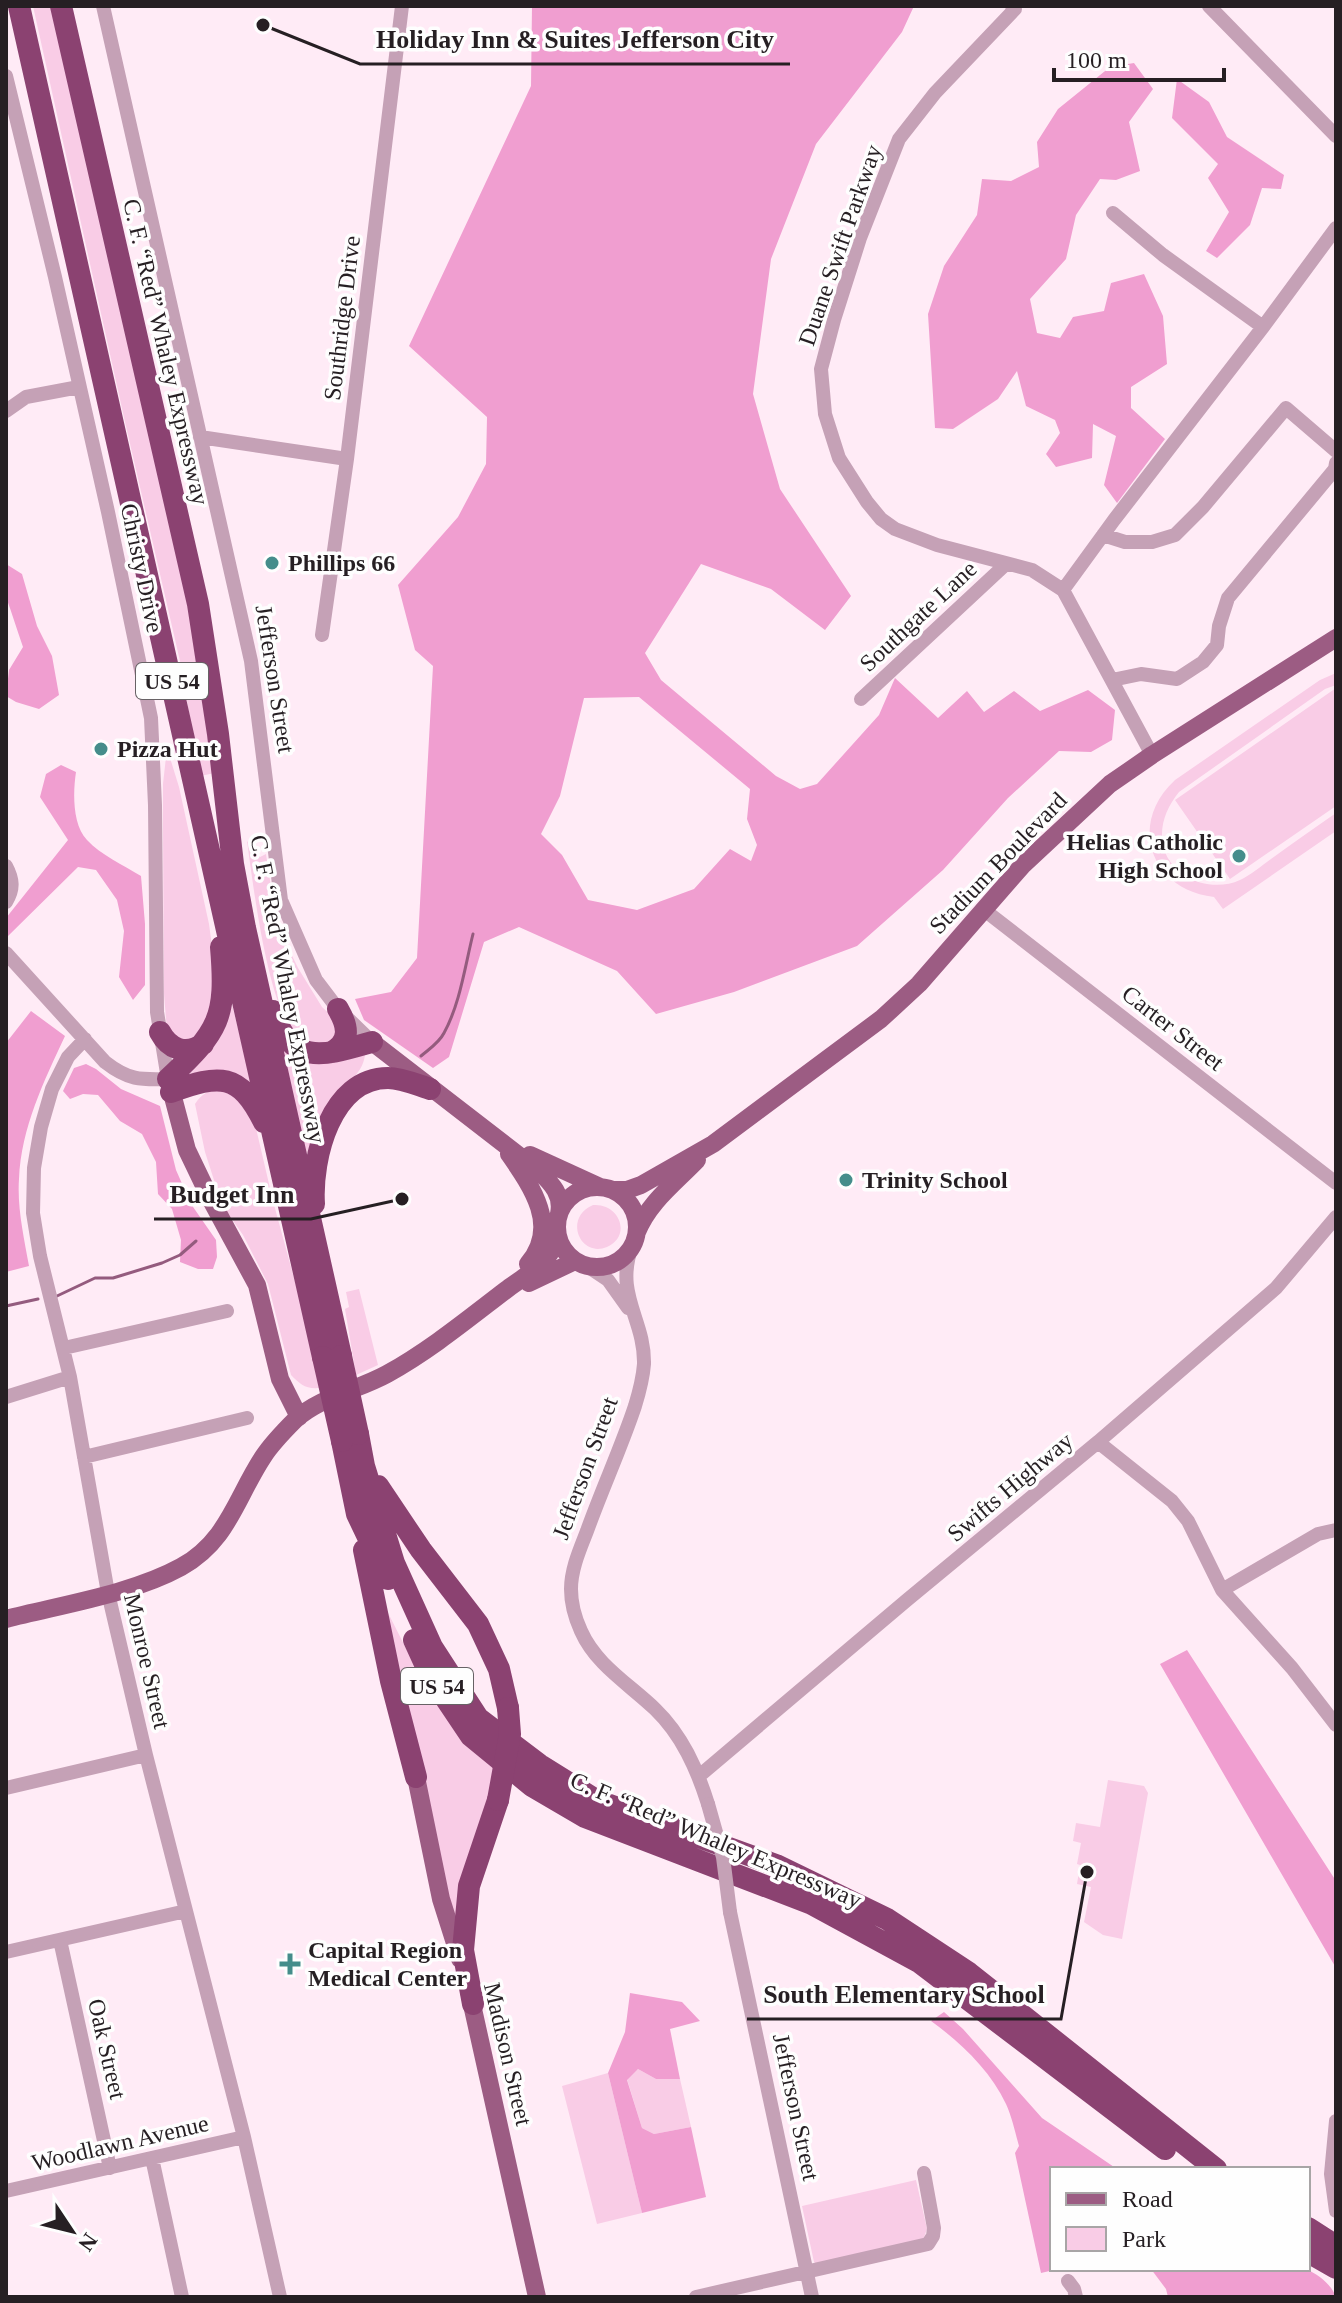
<svg xmlns="http://www.w3.org/2000/svg" width="1342" height="2303" viewBox="0 0 1342 2303" font-family="Georgia,serif">
<rect width="100%" height="100%" fill="#ffebf6"/>
<path fill="#f9cce6" d="M 33,6 L 55,6 L 193,619 L 215,773 L 200,776 L 180,661 L 125,422 Z
M 1336,673 L 1336,685 L 1325,689 L 1179,792 C 1166,808 1158,828 1164,849 C 1173,879 1212,893 1240,880 C 1251,875 1261,866 1271,859 C 1292,844 1314,828 1336,813 L 1336,831 L 1223,909 L 1214,897 C 1151,890 1127,824 1175,780 L 1320,680 Z
M 1336,688 L 1336,806 L 1230,879 L 1175,800 Z
M 167,748 L 179,787 L 209,924 L 214,961 L 211,1023 L 184,1045 L 167,1031 L 164,994 L 163,826 L 163,784 Z
M 247,841 L 260,857 L 266,854 L 274,907 L 284,939 L 298,968 L 322,1007 L 335,1019 L 336,1036 L 321,1047 C 314,1044 303,1043 298,1038 C 268,1012 253,883 247,841 Z
M 231,1000 L 254,1093 L 187,1075 Z
M 285,1049 L 365,1051 C 366,1071 346,1083 337,1099 C 327,1115 319,1133 311,1150 L 306,1154 L 283,1052 Z
M 222,1089 L 234,1095 L 255,1124 L 273,1201 L 315,1355 L 319,1388 C 305,1389 300,1384 291,1375 L 268,1284 L 243,1235 L 222,1205 L 205,1152 L 195,1104 C 202,1093 209,1090 222,1089 Z
M 593,1205 C 620,1203 632,1236 607,1247 C 580,1258 563,1218 593,1205 Z
M 359,1289 L 378,1365 L 356,1375 L 345,1309 L 349,1307 L 346,1292 Z
M 380,1597 L 423,1682 L 500,1774 L 454,1930 Z
M 1108,1780 L 1144,1786 L 1148,1793 L 1122,1939 L 1103,1935 L 1084,1922 L 1091,1887 L 1077,1884 L 1080,1865 L 1077,1864 L 1081,1843 L 1073,1841 L 1076,1823 L 1100,1827 Z
M 638,2069 L 656,2079 L 680,2079 L 691,2127 L 654,2134 L 642,2128 L 627,2079 Z
M 608,2073 L 642,2213 L 597,2224 L 562,2086 Z
M 916,2180 L 927,2229 L 923,2240 L 818,2265 L 814,2262 L 802,2206 Z"/>
<path fill="#f09ed0" fill-rule="evenodd" d="M 532,6 L 914,6 L 902,32 L 816,144 L 771,259 L 753,394 L 780,489 L 851,596 L 825,630 L 771,589 L 701,564 L 645,653 L 661,680 L 776,776 L 800,789 L 817,784 L 879,715 L 895,678 L 938,718 L 967,691 L 984,712 L 1014,691 L 1040,711 L 1088,690 L 1115,710 L 1112,740 L 1091,752 L 1059,751 L 1008,798 L 943,870 L 857,946 L 734,992 L 656,1014 L 617,971 L 519,927 L 484,942 L 449,1057 L 433,1068 L 364,1020 L 355,999 L 391,992 L 417,958 L 433,666 L 415,650 L 398,585 L 458,517 L 486,464 L 487,417 L 409,346 L 531,86 ZM 639,697 L 750,789 L 747,819 L 757,845 L 751,861 L 730,849 L 694,889 L 637,910 L 588,900 L 562,855 L 541,834 L 560,796 L 584,698 Z
M 1134,63 L 1153,89 L 1129,122 L 1140,171 L 1116,180 L 1100,179 L 1076,215 L 1066,259 L 1030,299 L 1037,333 L 1060,338 L 1073,317 L 1104,311 L 1111,283 L 1144,274 L 1163,316 L 1167,364 L 1131,387 L 1131,408 L 1165,439 L 1117,503 L 1104,485 L 1116,436 L 1093,424 L 1092,458 L 1056,467 L 1046,454 L 1060,433 L 1055,420 L 1026,406 L 1017,371 L 998,399 L 953,429 L 935,428 L 928,314 L 944,266 L 977,215 L 982,179 L 1011,181 L 1039,167 L 1037,142 L 1058,109 L 1110,67 Z
M 1177,79 L 1209,102 L 1227,137 L 1284,175 L 1281,189 L 1262,188 L 1250,225 L 1217,258 L 1206,251 L 1229,212 L 1208,178 L 1218,164 L 1172,118 Z
M 6,564 L 22,574 L 37,626 L 52,656 L 59,695 L 39,709 L 16,702 L 6,696 L 9,670 L 23,647 C 17,630 12,613 6,597 C 4,588 6,574 6,564 Z
M 61,765 L 76,772 C 73,791 72,825 87,840 C 101,855 123,865 141,876 L 145,924 L 145,985 L 133,1000 L 119,977 L 124,931 L 117,900 L 96,870 L 78,867 L 6,938 L 6,918 L 68,840 L 40,797 L 46,774 Z
M 31,1011 L 65,1036 C 44,1081 21,1128 19,1179 C 17,1207 24,1238 29,1266 L 6,1272 L 6,1043 Z
M 86,1064 L 96,1069 L 121,1089 L 160,1106 L 176,1170 L 191,1204 L 216,1240 L 217,1257 L 213,1269 L 198,1269 L 180,1262 L 181,1240 L 172,1209 L 158,1194 L 156,1162 L 142,1134 L 120,1121 L 98,1095 L 83,1094 L 70,1099 L 63,1091 L 74,1068 Z
M 1187,1650 L 1336,1881 L 1336,1968 L 1160,1664 Z
M 630,1993 L 682,2002 L 700,2021 L 670,2029 L 680,2079 L 656,2079 L 638,2069 L 627,2080 L 642,2128 L 654,2134 L 691,2127 L 706,2197 L 642,2213 L 608,2073 L 625,2032 Z
M 944,2012 L 963,2029 L 1042,2118 L 1117,2169 L 1052,2169 L 1052,2269 L 1058,2269 L 1041,2273 L 1015,2153 L 1019,2146 C 1015,2132 1012,2117 1006,2104 C 990,2070 960,2042 931,2021 Z
M 1151,2269 L 1306,2269 C 1319,2275 1331,2284 1336,2297 L 1168,2297 L 1166,2289 Z"/>
<g fill="none" stroke-linecap="round" stroke-linejoin="round">
<path stroke="#945b7e" stroke-width="3" d="M 421,1056 C 429,1049 439,1043 444,1033 C 460,1004 465,966 473,934
M 57,1296 L 95,1278 L 113,1278 L 162,1263 L 180,1255 L 196,1241
M 6,1306 L 38,1299"/>
<path stroke="#c5a1b6" stroke-width="14" d="M 103,6 L 251,661 L 281,900 L 316,980 L 338,1009 L 372,1042
M 1012,6 L 1015,9 L 935,93 L 899,139 L 860,238 L 834,320 L 821,369 L 825,414 L 839,458 L 867,502 L 881,519 L 895,529 L 937,545 L 1032,570 L 1063,590
M 1209,6 L 1336,136
M 6,76 L 55,277 L 108,512 L 151,718 L 155,805 L 157,1012 L 168,1079 C 140,1080 128,1080 105,1062 L 6,953
M 1113,213 L 1163,255 L 1263,327
M 6,411 L 26,397 L 79,387
M 200,437 L 347,459
M 1103,535 L 1125,542 L 1152,542 L 1175,535 L 1203,507 L 1286,408 L 1336,451
M 322,635 L 347,459 L 402,6
M 1112,680 L 1141,674 L 1177,679 L 1203,662 L 1217,645 L 1219,626 L 1228,598 L 1335,469 L 1336,463
M 861,699 L 1006,564
M 1152,755 L 1063,590 L 1114,520 L 1263,327 L 1336,228
M 6,866 C 13,879 14,889 6,902
M 983,909 L 1336,1183
M 85,1039 L 68,1057 L 52,1089 L 41,1127 L 34,1168 L 33,1213 L 40,1256 L 70,1377 L 108,1593 L 146,1755 L 244,2137 L 280,2297
M 632,1246 C 614,1295 645,1319 644,1364 C 643,1377 639,1393 635,1406 C 621,1448 602,1489 587,1531 C 580,1549 571,1569 571,1589 C 571,1603 575,1618 581,1631 C 596,1665 629,1684 655,1709 C 682,1735 697,1769 708,1804
M 587,1266 L 608,1280 L 628,1308
M 64,1348 L 227,1311
M 6,1397 L 70,1377
M 1098,1442 L 1172,1501 L 1188,1521 L 1222,1590 L 1292,1668 L 1336,1725
M 84,1457 L 247,1418
M 1222,1590 L 1318,1534 L 1336,1530
M 699,1776 L 907,1600 L 1098,1442 L 1276,1288 L 1336,1217
M 6,1788 L 146,1755
M 730,1912 L 812,2297
M 60,1940 L 110,2168
M 6,1952 L 186,1911
M 1336,2121 L 1331,2174 L 1336,2211
M 152,2158 L 182,2297
M 6,2191 L 244,2137
M 1068,2281 L 1074,2289 L 1076,2297
M 696,2297 L 928,2244 L 933,2236 L 934,2228 L 924,2173"/>
<path stroke="#9c5c83" stroke-width="18" d="M 372,1042 L 539,1171 C 552,1184 563,1195 559,1214
M 169,1082 L 187,1150 L 211,1200 L 257,1285 L 280,1379 L 299,1417
M 509,1154 C 532,1187 560,1227 528,1264
M 530,1155 L 600,1187
M557 1227a40 40 0 1 1 80 0a40 40 0 1 1-80 0Z
M 613,1190 L 627,1190 L 641,1185 L 713,1144 L 881,1019 L 919,984 L 1022,866 L 1110,784 L 1152,755 L 1336,638
M 637,1232 C 649,1202 675,1183 697,1160
M 529,1283 L 575,1261
M 6,1619 C 60,1605 132,1594 181,1567 C 228,1541 236,1498 263,1457 C 272,1443 283,1432 295,1420 C 320,1397 358,1390 387,1374 C 429,1351 468,1319 506,1290 C 522,1278 542,1267 552,1250 C 556,1243 556,1235 556,1227
M 416,1777 L 441,1899 L 460,1959
M 469,1991 L 537,2297"/>
<path stroke="#8b4271" stroke-width="22" d="M 19,6 L 323,1357
M 61,6 L 198,604 L 218,734 L 233,864 L 245,928 L 341,1356
M 273,1011 C 291,1068 326,1055 372,1042
M 160,1032 C 169,1049 186,1056 203,1044
M 332,1052 C 351,1041 348,1026 338,1009
M 168,1079 C 219,1031 227,1018 221,947
M 171,1092 C 220,1074 239,1072 264,1122
M 314,1204 C 311,1158 331,1078 388,1078 C 402,1078 417,1085 430,1089
M 358,1434 L 364,1466 L 394,1563 L 432,1647 L 478,1718 L 540,1765 L 596,1800 L 776,1865 L 887,1919 L 969,1973 L 1216,2169
M 342,1441 L 357,1514 L 388,1579
M 378,1486 L 421,1550 L 478,1624 L 499,1669 L 508,1708
M 364,1550 L 391,1681 L 416,1777
M 414,1640 L 430,1675 L 471,1736 L 532,1786 L 585,1817 L 812,1904 L 919,1962 L 1165,2149
M 473,2004 L 463,1950 L 469,1886 L 498,1800
M 1308,2228 L 1336,2246
M 1308,2252 L 1336,2268"/>
<path stroke="#c5a1b6" stroke-width="14" d="M 708,1804 L 723,1857 L 730,1912"/>
<path stroke="#8b4271" stroke-width="22" d="M 341,1356 L 358,1434
M 323,1357 L 342,1441
M 498,1800 L 510,1734 L 508,1708"/>
</g>
<g fill="#458d8b" stroke="#fefefe" stroke-width="3">
<circle cx="272" cy="563" r="8"/>
<circle cx="101" cy="749" r="8"/>
<circle cx="1239" cy="856" r="8"/>
<circle cx="846" cy="1180" r="8"/>
<path d="M286 1952h8v8h8v8h-8v8h-8v-8h-8v-8h8z"/>
</g>
<g text-anchor="middle" stroke-width="7" stroke-linejoin="round" paint-order="stroke">
<g fill="#fefefe" stroke="#676265" stroke-width="2">
<rect x="136" y="663" width="72" height="36" rx="6"/>
<rect x="401" y="1668" width="72" height="36" rx="6"/>
</g>
<g font-size="22" font-weight="bold" fill="#261f23">
<text x="172" y="689">US 54</text>
<text x="437" y="1694">US 54</text>
</g>
<g font-size="24" fill="#261f23" stroke="#fefefe">
<text transform="translate(840 245) rotate(-71)" y="8">Duane Swift Parkway</text>
<text transform="translate(342 318) rotate(-83)" y="8">Southridge Drive</text>
<text transform="translate(166 352) rotate(77)" y="8">C. F. “Red” Whaley Expressway</text>
<text transform="translate(142 568) rotate(78)" y="8">Christy Drive</text>
<text transform="translate(918 616) rotate(-43)" y="8">Southgate Lane</text>
<text transform="translate(275 679) rotate(81)" y="8">Jefferson Street</text>
<text transform="translate(998 863) rotate(-46)" y="8">Stadium Boulevard</text>
<text transform="translate(288 989) rotate(79)" y="8">C. F. “Red” Whaley Expressway</text>
<text transform="translate(1173 1028) rotate(38)" y="8">Carter Street</text>
<text transform="translate(585 1468) rotate(-70)" y="8">Jefferson Street</text>
<text transform="translate(1010 1487) rotate(-40)" y="8">Swifts Highway</text>
<text transform="translate(147 1661) rotate(77)" y="8">Monroe Street</text>
<text transform="translate(716 1840) rotate(23)" y="8">C. F. “Red” Whaley Expressway</text>
<text transform="translate(107 2049) rotate(77)" y="8">Oak Street</text>
<text transform="translate(508 2054) rotate(77)" y="8">Madison Street</text>
<text transform="translate(796 2107) rotate(78)" y="8">Jefferson Street</text>
<text transform="translate(120 2143) rotate(-13)" y="8">Woodlawn Avenue</text>
</g>
<g font-size="24" font-weight="bold" fill="#261f23" stroke="#fefefe" text-anchor="start">
<text x="288" y="571">Phillips 66</text>
<text x="117" y="757">Pizza Hut</text>
<text x="1223" y="850" text-anchor="end">Helias Catholic<tspan x="1223" dy="28">High School</tspan></text>
<text x="862" y="1188">Trinity School</text>
<text x="308" y="1958">Capital Region<tspan x="308" dy="28">Medical Center</tspan></text>
</g>
</g>
<path fill="none" stroke="#261f23" stroke-width="3" d="M263 25L360 64H790M402 1199L311 1219H154M1087 1872L1061 2019H747"/>
<g fill="#261f23" stroke="#fefefe" stroke-width="3">
<circle cx="263" cy="25" r="8"/>
<circle cx="402" cy="1199" r="8"/>
<circle cx="1087" cy="1872" r="8"/>
</g>
<g font-size="26" text-anchor="middle" font-weight="bold" fill="#261f23" stroke="#fefefe" stroke-width="7" stroke-linejoin="round" paint-order="stroke">
<text x="575" y="48">Holiday Inn &amp; Suites Jefferson City</text>
<text x="232" y="1203">Budget Inn</text>
<text x="904" y="2003">South Elementary School</text>
</g>
<rect width="1342" height="2303" fill="none" stroke="#261f23" stroke-width="16"/>
<rect x="1050" y="2167" width="260" height="104" fill="#fefefe" stroke="#a8a5a6" stroke-width="2"/>
<rect x="1066" y="2193" width="40" height="12" fill="#9c5c83" stroke="#a8a5a6" stroke-width="2"/>
<text x="1122" y="2207" font-size="24" fill="#261f23">Road</text>
<rect x="1066" y="2227" width="40" height="24" fill="#f9cce6" stroke="#a8a5a6" stroke-width="2"/>
<text x="1122" y="2247" font-size="24" fill="#261f23">Park</text>
<g transform="translate(72 2231) rotate(125)" stroke="#fefefe" stroke-width="6" paint-order="stroke">
<path d="M0-6L14 30L0 20L-14 30Z" fill="#261f23"/>
<text y="-12" font-size="22" font-weight="bold" text-anchor="middle" fill="#261f23">N</text>
</g>
<path d="M1054 68v12h170v-12" fill="none" stroke="#261f23" stroke-width="4"/>
<text x="1066" y="68" font-size="24" fill="#261f23" stroke="#fefefe" stroke-width="6" paint-order="stroke">100 m</text>
</svg>
